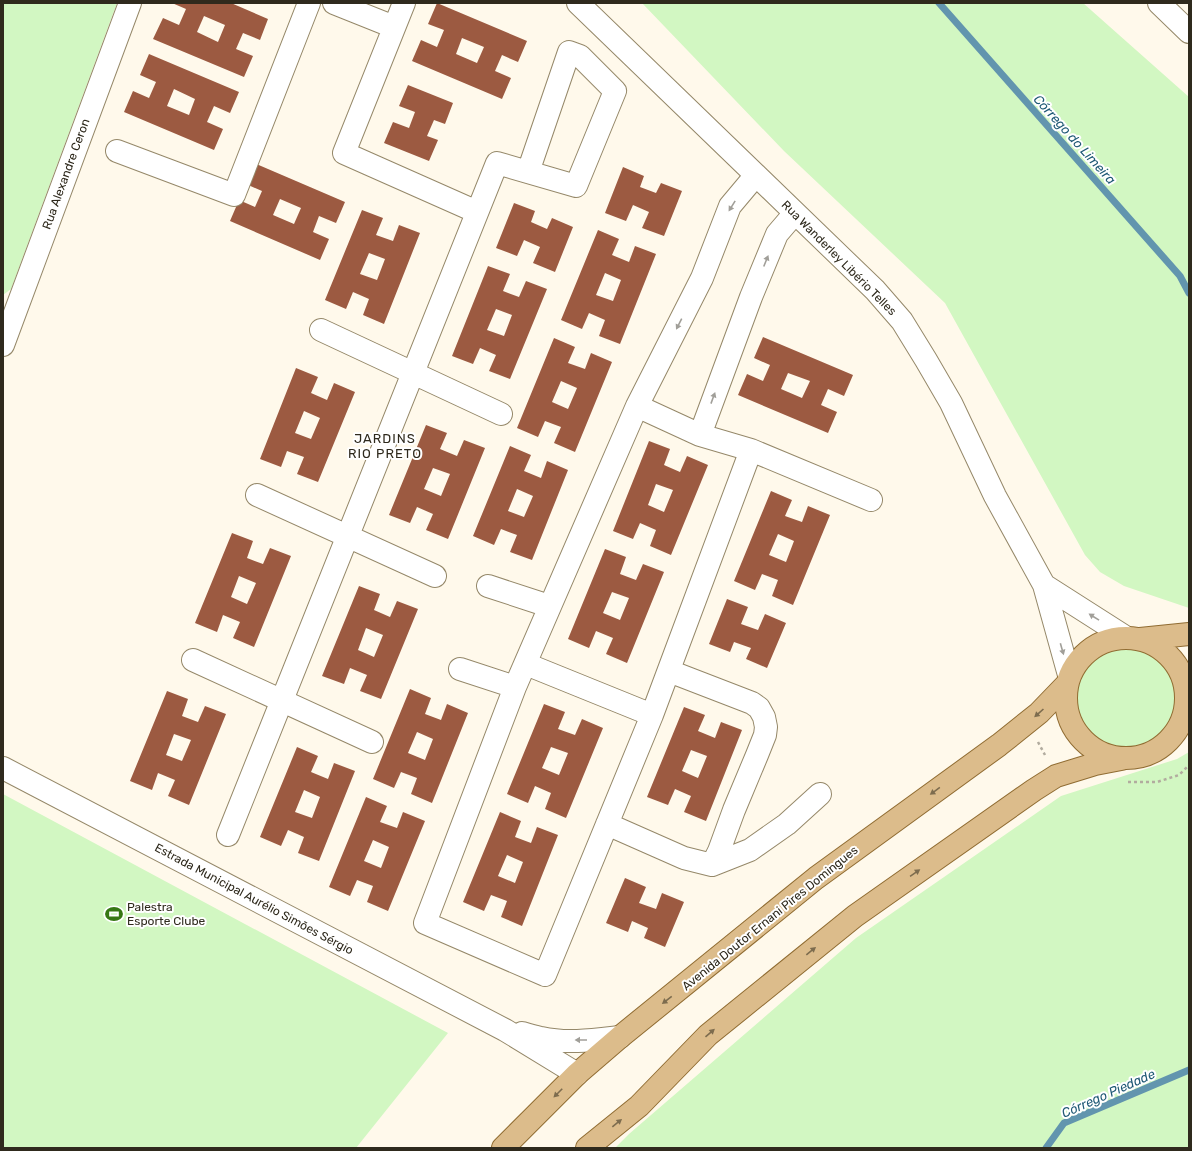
<svg xmlns="http://www.w3.org/2000/svg" width="1192" height="1151" viewBox="0 0 1192 1151" font-family="Rubik,sans-serif">
<rect width="100%" height="100%" fill="#fff9eb"/>
<path fill="#d2f7c2" d="M 3,3 L 117,3 L 11,289 L 3,295 Z
M 642,3 L 1083,3 L 1189,97 L 1189,608 L 1124,586 L 1100,572 L 1085,555 L 945,303 L 784,151 Z
M1071 698a55 55 0 1 1 110 0a55 55 0 1 1-110 0Z
M 1189,752 L 1189,1148 L 615,1148 L 629,1134 L 856,938 L 1061,796 L 1177,759 Z
M 3,794 L 448,1033 L 356,1148 L 3,1148 Z"/>
<g fill="none" stroke-linecap="round" stroke-linejoin="round">
<path stroke="#6295ae" stroke-width="7" d="M 939,3 L 1180,276 L 1189,293
M 1046,1148 L 1064,1123 L 1189,1070"/>
</g>
<path fill="#9c5a41" fill-rule="evenodd" d="M 172,3 L 231,3 L 268,19 L 260,40 L 243,33 L 236,49 L 253,56 L 244,77 L 153,39 L 163,18 L 179,25 L 186,9 ZM 204,16 L 225,25 L 218,42 L 197,32 Z
M 437,3 L 527,41 L 518,62 L 502,55 L 495,71 L 511,78 L 502,99 L 412,61 L 421,40 L 437,47 L 444,30 L 428,24 ZM 462,38 L 484,47 L 477,63 L 456,54 Z
M 149,54 L 239,92 L 230,113 L 214,106 L 207,122 L 223,129 L 214,150 L 124,112 L 133,91 L 149,98 L 156,82 L 140,75 ZM 174,89 L 195,99 L 189,115 L 167,106 Z
M 408,85 L 453,103 L 445,124 L 434,120 L 427,136 L 438,140 L 429,161 L 384,143 L 393,122 L 409,128 L 415,112 L 399,106 Z
M 254,163 L 345,202 L 336,223 L 319,216 L 313,232 L 329,239 L 320,260 L 230,221 L 239,200 L 255,207 L 262,191 L 246,184 ZM 280,199 L 301,208 L 294,224 L 273,215 Z
M 623,167 L 644,176 L 640,187 L 656,193 L 661,183 L 682,191 L 664,236 L 642,228 L 649,212 L 633,205 L 626,221 L 605,213 Z
M 514,203 L 535,211 L 531,222 L 547,229 L 552,218 L 573,227 L 555,272 L 533,263 L 540,247 L 524,240 L 517,256 L 496,248 Z
M 362,210 L 383,218 L 376,235 L 393,241 L 399,225 L 420,233 L 384,324 L 363,315 L 369,299 L 353,292 L 346,309 L 325,300 ZM 369,253 L 385,259 L 377,280 L 360,274 Z
M 598,230 L 619,239 L 612,255 L 629,262 L 635,246 L 656,254 L 620,344 L 599,336 L 605,320 L 589,313 L 582,329 L 561,320 ZM 605,273 L 621,280 L 613,301 L 596,295 Z
M 488,266 L 510,274 L 503,291 L 519,297 L 526,281 L 547,289 L 510,379 L 489,371 L 496,355 L 480,348 L 473,364 L 452,356 ZM 496,309 L 512,315 L 504,336 L 487,330 Z
M 763,337 L 853,375 L 844,396 L 828,389 L 821,405 L 837,412 L 828,433 L 738,395 L 747,374 L 763,381 L 770,365 L 754,358 ZM 788,373 L 810,381 L 802,398 L 781,389 Z
M 554,338 L 575,347 L 568,363 L 585,369 L 591,353 L 612,362 L 575,452 L 554,443 L 561,427 L 545,421 L 538,437 L 517,428 ZM 561,381 L 577,388 L 568,409 L 552,402 Z
M 296,368 L 318,377 L 311,393 L 327,400 L 334,383 L 355,392 L 318,482 L 297,474 L 304,457 L 287,451 L 281,467 L 260,459 ZM 304,411 L 320,418 L 311,439 L 295,433 Z
M 426,425 L 447,433 L 440,449 L 457,456 L 464,440 L 485,448 L 448,539 L 426,530 L 433,514 L 417,507 L 410,523 L 389,515 ZM 433,468 L 450,474 L 441,496 L 424,489 Z
M 649,441 L 670,449 L 664,465 L 680,472 L 687,456 L 708,465 L 671,555 L 650,546 L 656,530 L 640,523 L 633,539 L 613,531 ZM 656,484 L 673,490 L 664,512 L 648,505 Z
M 510,446 L 531,455 L 524,471 L 541,478 L 547,461 L 568,470 L 532,560 L 510,552 L 517,535 L 501,529 L 494,545 L 473,536 ZM 517,489 L 533,496 L 524,517 L 508,511 Z
M 771,491 L 792,500 L 785,516 L 802,522 L 808,506 L 830,515 L 793,605 L 772,596 L 778,580 L 762,574 L 755,590 L 734,581 ZM 778,534 L 794,541 L 786,562 L 769,555 Z
M 232,533 L 253,541 L 247,558 L 263,564 L 270,548 L 291,556 L 254,647 L 233,638 L 240,622 L 223,615 L 217,632 L 195,623 ZM 239,576 L 256,583 L 247,604 L 231,597 Z
M 605,549 L 626,557 L 620,574 L 636,580 L 643,564 L 664,572 L 627,663 L 606,654 L 613,638 L 596,631 L 589,648 L 568,639 ZM 612,592 L 629,598 L 620,620 L 603,613 Z
M 359,586 L 380,594 L 374,610 L 390,617 L 397,601 L 418,609 L 381,699 L 360,691 L 367,675 L 350,668 L 344,684 L 322,676 ZM 366,628 L 383,635 L 374,657 L 358,650 Z
M 727,599 L 748,607 L 741,624 L 758,630 L 765,614 L 786,623 L 767,668 L 746,659 L 751,648 L 734,642 L 730,652 L 709,644 Z
M 410,689 L 431,698 L 425,714 L 441,720 L 447,704 L 468,713 L 432,803 L 411,794 L 417,778 L 401,772 L 394,788 L 373,779 ZM 417,732 L 433,739 L 425,760 L 408,753 Z
M 167,691 L 188,699 L 182,716 L 198,722 L 205,706 L 226,714 L 189,805 L 168,796 L 175,780 L 158,773 L 152,790 L 130,781 ZM 174,734 L 191,740 L 182,761 L 166,755 Z
M 544,704 L 565,712 L 558,729 L 575,735 L 582,719 L 603,728 L 566,818 L 545,809 L 551,793 L 535,786 L 528,803 L 507,794 ZM 551,747 L 568,753 L 559,775 L 542,768 Z
M 684,707 L 705,715 L 698,731 L 715,738 L 721,722 L 742,730 L 706,821 L 684,812 L 691,796 L 675,789 L 668,805 L 647,797 ZM 691,750 L 707,756 L 698,778 L 682,771 Z
M 297,747 L 318,756 L 311,772 L 328,779 L 334,763 L 355,771 L 319,861 L 298,853 L 304,837 L 288,830 L 281,846 L 260,837 ZM 304,790 L 320,797 L 312,818 L 295,812 Z
M 366,797 L 387,806 L 380,822 L 397,828 L 403,812 L 425,821 L 388,911 L 367,902 L 373,886 L 357,880 L 350,896 L 329,887 ZM 373,840 L 389,847 L 381,868 L 364,861 Z
M 500,812 L 521,821 L 515,837 L 531,843 L 537,827 L 558,835 L 522,926 L 501,917 L 507,901 L 491,895 L 484,911 L 463,902 ZM 507,855 L 523,862 L 515,883 L 498,876 Z
M 625,878 L 646,887 L 639,903 L 656,909 L 662,893 L 684,902 L 665,947 L 644,938 L 648,928 L 632,921 L 628,932 L 606,923 Z"/>
<g fill="none" stroke-linecap="round" stroke-linejoin="round">
<g stroke="#958869" stroke-width="24">
<path id="minor" d="M 334,3 L 394,27
M 404,3 L 344,153 L 477,212
M 578,3 L 875,290 L 902,321 L 926,360 L 951,403 L 995,496 L 1044,585 L 1069,675
M 1159,3 L 1189,32
M 117,151 L 234,195 L 309,3
M 321,330 L 501,414
M 3,345 L 130,3
M 637,406 L 700,435 L 751,450 L 871,500
M 700,435 L 751,297 L 777,234 L 795,213
M 751,450 L 652,715 L 545,975 L 425,923 L 515,687 L 637,406 L 702,278 L 730,206 L 756,175
M 257,495 L 435,576
M 1044,585 L 1127,638
M 488,586 L 549,606
M 193,660 L 372,742
M 526,664 L 652,715
M 460,669 L 515,687
M 669,671 L 752,703 L 759,708 L 764,717 L 766,727 L 765,735 L 757,755 L 734,810 L 719,851 L 712,865
M 3,768 L 505,1030 L 577,1074
M 607,824 L 684,858 L 712,865 L 750,850 L 787,824 L 820,794
M 228,835 L 497,163 L 576,186 L 615,91 L 580,56 L 569,52 L 528,172
M 522,1033 C 528,1035 535,1037 541,1038 C 567,1044 594,1040 620,1037"/>
</g>
<g stroke="#906c32" stroke-width="24">
<path id="major" d="M1066 698a60 60 0 1 1 120 0a60 60 0 1 1-120 0Z
M 1140,639 L 1189,634
M 503,1148 L 577,1074 L 620,1037 L 816,878 L 999,745 L 1039,713 L 1066,685
M 587,1148 L 639,1106 L 708,1035 L 855,916 L 1034,790 L 1056,776 L 1095,764 L 1121,759"/>
</g>
<path stroke="#b2ac9f" stroke-width="2.5" stroke-dasharray="3 3" stroke-linecap="butt" d="M 1038,742 L 1045,755
M 1128,782 L 1157,782 L 1179,775 L 1189,765"/>
<use href="#minor" stroke="#fff" stroke-width="22"/>
<use href="#major" stroke="#dcbc8b" stroke-width="22"/>
</g>
<defs><path id="oneway-solid" d="M-6-.8H1V-3.2L6.5 0L1 3.2V.8H-6Z"/></defs>
<g fill="#a19f99">
<use href="#oneway-solid" transform="translate(732 206) rotate(122)"/>
<use href="#oneway-solid" transform="translate(766 261) rotate(-68)"/>
<use href="#oneway-solid" transform="translate(679 324) rotate(117)"/>
<use href="#oneway-solid" transform="translate(713 398) rotate(-70)"/>
<use href="#oneway-solid" transform="translate(1094 617) rotate(-148)"/>
<use href="#oneway-solid" transform="translate(1062 649) rotate(74)"/>
<use href="#oneway-solid" transform="translate(581 1040) rotate(180)"/>
</g>
<g fill="#7d6c4e">
<use href="#oneway-solid" transform="translate(1039 713) rotate(138)"/>
<use href="#oneway-solid" transform="translate(935 791) rotate(144)"/>
<use href="#oneway-solid" transform="translate(915 873) rotate(-35)"/>
<use href="#oneway-solid" transform="translate(811 951) rotate(-39)"/>
<use href="#oneway-solid" transform="translate(667 1000) rotate(142)"/>
<use href="#oneway-solid" transform="translate(710 1033) rotate(-41)"/>
<use href="#oneway-solid" transform="translate(558 1093) rotate(135)"/>
<use href="#oneway-solid" transform="translate(617 1123) rotate(-39)"/>
</g>
<defs>
<g id="stadium-bare" transform="scale(1.38)"><path d="M0-5a6.5 5 0 1 0 0 10a6.5 5 0 1 0 0-10ZM-3.5-1.8h7v3.6h-7Z" fill="#367714" stroke="#fff" stroke-width="2.5" paint-order="stroke"/></g>
</defs>
<g fill-rule="evenodd">
<use href="#stadium-bare" x="114" y="914"/>
</g>
<g text-anchor="middle" stroke-width="4" stroke-linejoin="round" paint-order="stroke">
<g font-size="12" fill="#2f2a1d" stroke="#fff">
<text transform="translate(66 174) rotate(-70)" y="4">Rua Alexandre Ceron</text>
<text transform="translate(839 258) rotate(45)" y="4">Rua Wanderley Libério Telles</text>
<text transform="translate(254 899) rotate(28)" y="4">Estrada Municipal Aurélio Simões Sérgio</text>
<text transform="translate(770 918) rotate(-39)" y="4">Avenida Doutor Ernani Pires Domingues</text>
</g>
<g font-size="12" fill="#2f2a1d" stroke="#fff" text-anchor="start">
<text x="127" y="911">Palestra<tspan x="127" dy="14">Esporte Clube</tspan></text>
</g>
<g font-size="13" font-style="italic" fill="#1e5874" stroke="#fff">
<text transform="translate(1075 139) rotate(48)" y="5">Córrego do Limeira</text>
<text transform="translate(1108 1093) rotate(-24)" y="5">Córrego Piedade</text>
</g>
<g font-size="13" letter-spacing="1" fill="#2f2a1d" stroke="#fff">
<text x="385" y="443">JARDINS<tspan x="385" dy="15">RIO PRETO</tspan></text>
</g>
</g>
<rect width="1192" height="1151" fill="none" stroke="#2f2a1d" stroke-width="8"/>
</svg>
